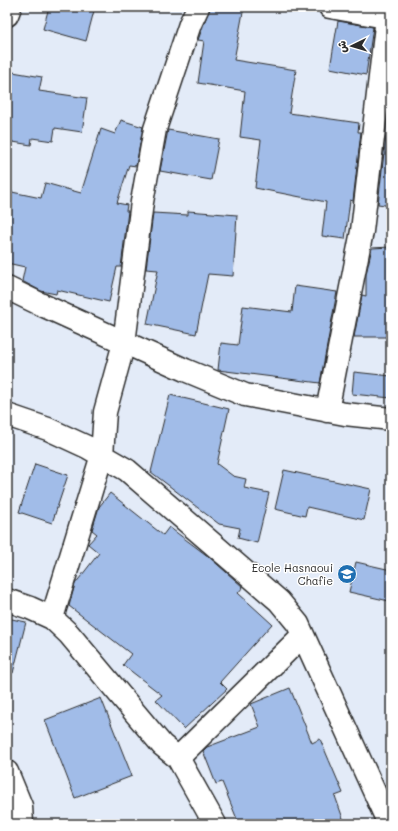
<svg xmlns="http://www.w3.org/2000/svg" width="398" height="831" viewBox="0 0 398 831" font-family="Mali,'Playpen Sans Arabic',sans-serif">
<rect width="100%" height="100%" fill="#e3ebf8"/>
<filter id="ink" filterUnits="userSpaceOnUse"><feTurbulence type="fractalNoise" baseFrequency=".025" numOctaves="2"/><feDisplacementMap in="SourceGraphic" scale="8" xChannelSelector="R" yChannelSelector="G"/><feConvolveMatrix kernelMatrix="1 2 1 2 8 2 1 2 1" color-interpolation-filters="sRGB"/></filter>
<g filter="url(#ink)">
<path fill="#a1bce8" stroke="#2b2b2b" d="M 49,7 L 95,7 L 86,41 L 43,29 Z
M 210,7 L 244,7 L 234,60 L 296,70 L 289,113 L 359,123 L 358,132 L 361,132 L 353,201 L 350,200 L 345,239 L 322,236 L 326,202 L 255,188 L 261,140 L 240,137 L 245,91 L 198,83 L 204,41 L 198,40 Z
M 338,21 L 373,27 L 366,75 L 330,68 Z
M 7,71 L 42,77 L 39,91 L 87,98 L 82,132 L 55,128 L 53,141 L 32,138 L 31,145 L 7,141 Z
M 121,120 L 143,127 L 136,166 L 129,165 L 117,203 L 127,205 L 126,211 L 128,211 L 121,267 L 117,267 L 109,302 L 57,290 L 56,294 L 41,291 L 22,281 L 25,267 L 7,263 L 7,191 L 41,198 L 45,183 L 81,193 L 101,129 L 115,134 Z
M 168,130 L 219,139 L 211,180 L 160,171 Z
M 386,136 L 391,136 L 391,206 L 378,204 Z
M 188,211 L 237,215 L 233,276 L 208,274 L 196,334 L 147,324 L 158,270 L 146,269 L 153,213 L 188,215 Z
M 391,247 L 391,337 L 354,337 L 362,295 L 366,296 L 366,274 L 372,248 Z
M 295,286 L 337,292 L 320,383 L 218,370 L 221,343 L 238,345 L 243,306 L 292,312 Z
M 354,372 L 391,376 L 391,398 L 352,394 Z
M 170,395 L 229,409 L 217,464 L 233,476 L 246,479 L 244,488 L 269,493 L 257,543 L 238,538 L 240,528 L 219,524 L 151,472 Z
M 35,464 L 68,475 L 52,523 L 19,512 Z
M 284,470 L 371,489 L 364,520 L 307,507 L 305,516 L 275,509 Z
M 110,493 L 163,535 L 169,527 L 209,557 L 243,587 L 238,593 L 272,624 L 220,682 L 227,689 L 184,729 L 156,700 L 162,695 L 123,665 L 131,654 L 69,606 L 75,584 L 99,553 L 88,544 L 97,534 L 92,530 L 99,507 Z
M 356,562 L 391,570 L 391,590 L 389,601 L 349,592 Z
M 7,618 L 26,622 L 13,673 L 7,672 Z
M 290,688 L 312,743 L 320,739 L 343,793 L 335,796 L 345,824 L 239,824 L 222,782 L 216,784 L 203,751 L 207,747 L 260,727 L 251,704 Z
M 101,698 L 132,776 L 75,798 L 45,720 Z"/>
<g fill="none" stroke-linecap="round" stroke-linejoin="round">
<g stroke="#2b2b2b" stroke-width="25">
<path id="minor" d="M 330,7 L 391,18
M 7,15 L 10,7
M 7,288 L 40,304 L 185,370 L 245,395 L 345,414 L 391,419
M 327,411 L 362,231 L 387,17
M 7,415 L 48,429 L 87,447 L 127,470 L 279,601 L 298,624 L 389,824
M 7,600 L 30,608 L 52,618 L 69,634 L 162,745 L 178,758 L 215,824
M 52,618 L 102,455 L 105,412 L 124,343 L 142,202 L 155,129 L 190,24 L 198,7
M 178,758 L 303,635"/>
</g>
<g stroke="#2b2b2b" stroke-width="25">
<path id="tertiary" d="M 7,772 L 21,806 L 22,824"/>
</g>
<use href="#minor" stroke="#fff" stroke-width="22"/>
<use href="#tertiary" stroke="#fff" stroke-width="22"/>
</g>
</g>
<defs>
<g id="school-disc" transform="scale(1)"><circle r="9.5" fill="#1f6fb2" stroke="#fff"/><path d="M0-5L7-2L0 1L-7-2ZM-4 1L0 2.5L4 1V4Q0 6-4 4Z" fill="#fff"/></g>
</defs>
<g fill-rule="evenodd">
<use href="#school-disc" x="347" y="574"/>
</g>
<g text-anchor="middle" stroke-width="3" stroke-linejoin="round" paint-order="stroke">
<g font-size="11" fill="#2b2b2b" stroke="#fff" text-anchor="end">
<text x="333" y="572">Ecole Hasnaoui<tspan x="333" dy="13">Chafie</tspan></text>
</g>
</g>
<rect width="398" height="831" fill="none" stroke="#fff" stroke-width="24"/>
<rect x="12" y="12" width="374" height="807" fill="none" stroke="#2b2b2b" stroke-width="1.5" filter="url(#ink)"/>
<g transform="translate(352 46) rotate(265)" stroke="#ffffff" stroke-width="3" paint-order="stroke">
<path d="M0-3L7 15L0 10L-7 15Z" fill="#2b2b2b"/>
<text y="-6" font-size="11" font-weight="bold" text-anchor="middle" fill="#2b2b2b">ش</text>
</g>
</svg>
